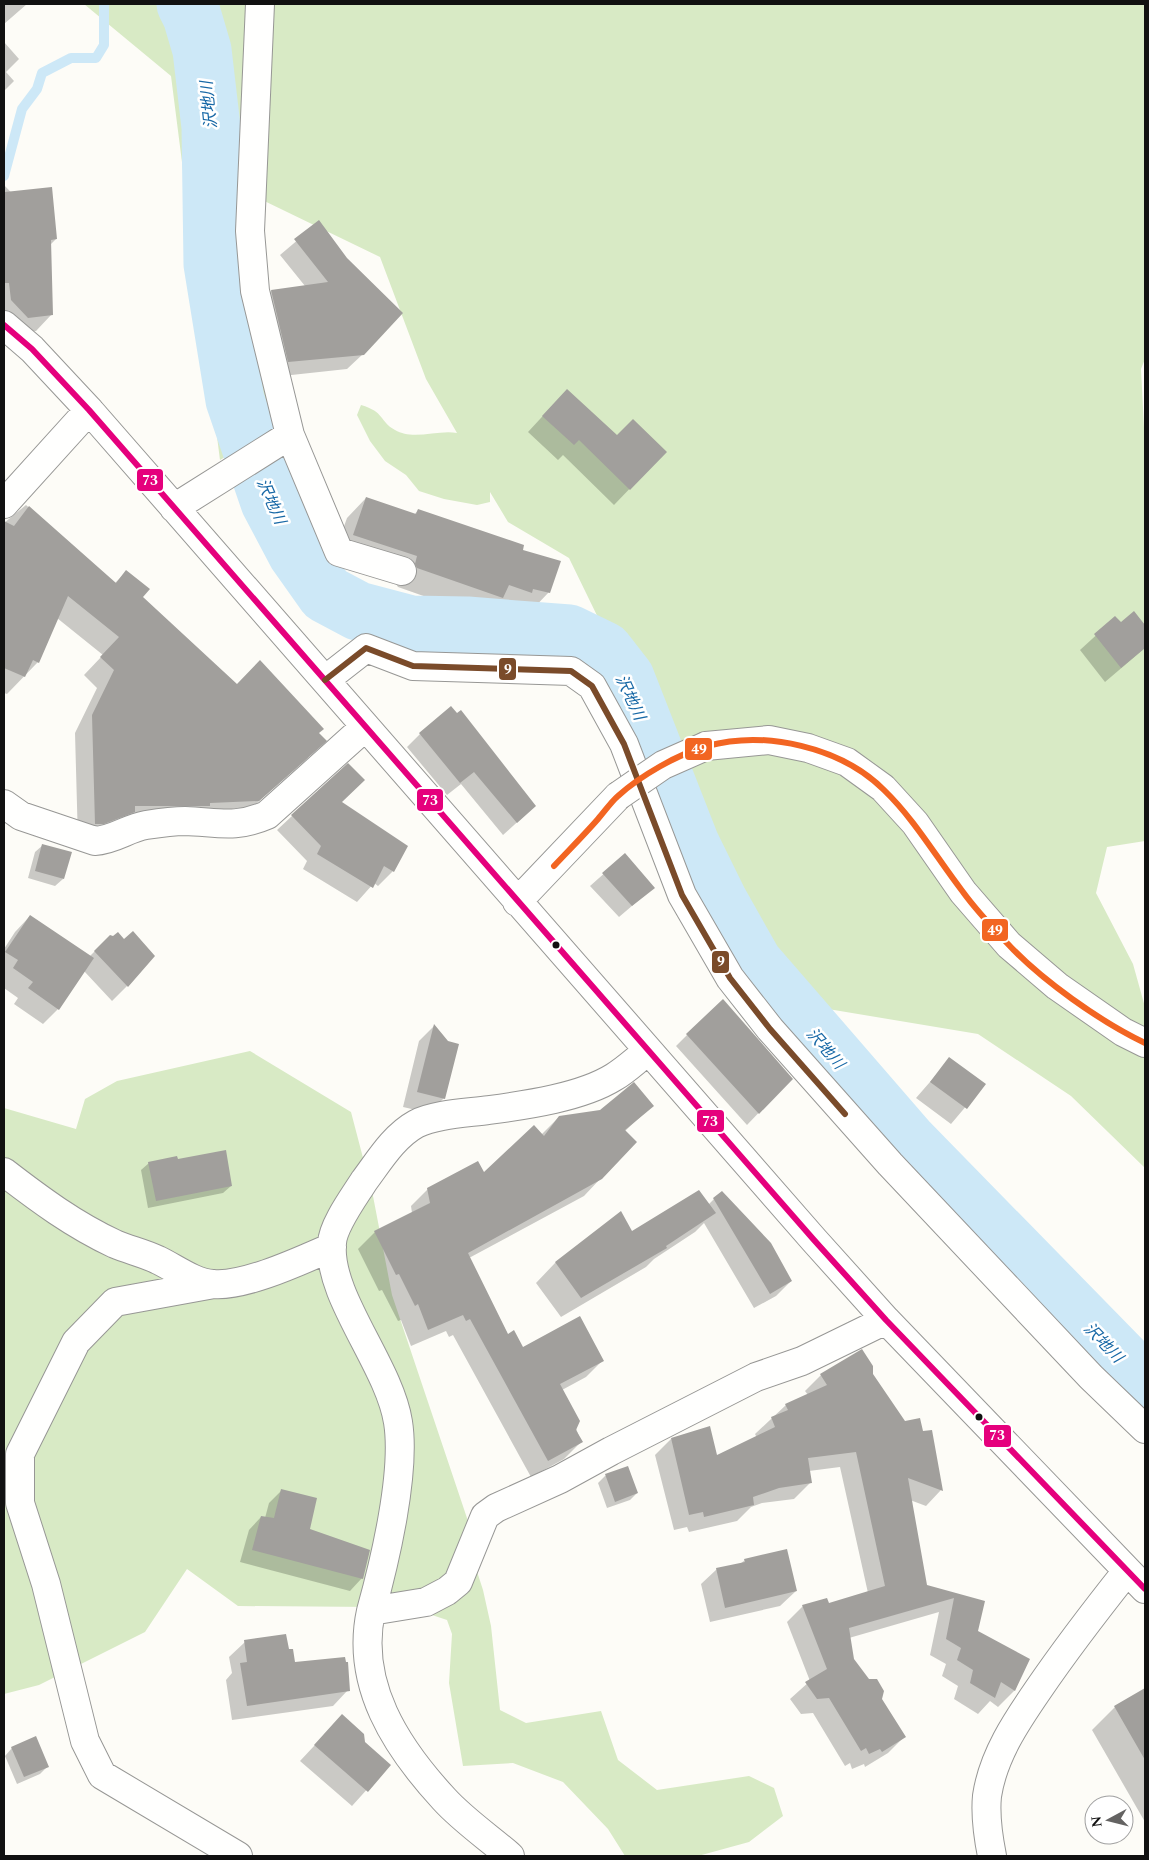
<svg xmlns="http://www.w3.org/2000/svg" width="1149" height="1860" viewBox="0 0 1149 1860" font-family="Spectral,'Noto Sans JP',serif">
<rect width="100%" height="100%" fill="#fdfcf7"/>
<path fill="#d8eac5" d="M 84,4 L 1145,4 L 1145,359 L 1141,369 L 1145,447 L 1145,841 L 1107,847 L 1096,893 L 1133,964 L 1145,1007 L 1145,1168 L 1071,1096 L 978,1034 L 810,1006 L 701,829 L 569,558 L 508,522 L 490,492 L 490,502 L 477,505 L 444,499 L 419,491 L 406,475 L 385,461 L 370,441 L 357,415 L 361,405 C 385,412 379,421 395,430 C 413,441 439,429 457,433 L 426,379 L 380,257 L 246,192 L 277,426 L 220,460 L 171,76 Z
M 250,1051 L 351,1112 L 373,1196 L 392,1295 L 469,1524 L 470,1550 L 483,1590 L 491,1626 L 500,1710 L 526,1723 L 601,1711 L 618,1760 L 657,1790 L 749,1776 L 774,1788 L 783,1816 L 749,1842 L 698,1856 L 625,1856 L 608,1829 L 563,1782 L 513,1763 L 463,1766 L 449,1683 L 452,1634 L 447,1620 L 420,1611 L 372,1607 L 238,1606 L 187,1569 L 145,1632 L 39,1685 L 4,1694 L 4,1108 L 76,1129 L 85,1099 L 117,1081 Z"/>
<path fill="#0003" d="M 4,4 L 27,4 L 4,24 Z
M 4,42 L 19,59 L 6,72 L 14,81 L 4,91 Z
M 4,185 L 56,239 L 50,245 L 52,314 L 36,331 L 12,334 L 4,325 Z
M 319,222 L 363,354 L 347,369 L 273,377 L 256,307 L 271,291 L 305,286 L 280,255 Z
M 552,406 L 617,437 L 665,452 L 614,505 L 563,455 L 558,460 L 528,432 Z
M 366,498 L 414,515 L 418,510 L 522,550 L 549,592 L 530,612 L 515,608 L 511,612 L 494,606 L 483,617 L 398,587 L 396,584 L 334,554 L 347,518 Z
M 26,505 L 114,584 L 126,572 L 141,597 L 237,685 L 318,733 L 308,758 L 240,818 L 78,842 L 75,733 L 97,688 L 84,675 L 103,655 L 57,618 L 38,662 L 7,694 L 4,693 L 4,523 Z
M 1134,613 L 1145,627 L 1145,648 L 1105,682 L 1080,650 L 1115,618 L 1120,624 Z
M 420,734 L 535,806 L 503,835 L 461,784 L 447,795 L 407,747 Z
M 341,803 L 393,871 L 378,886 L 374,883 L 357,902 L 303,869 L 307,861 L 277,830 L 292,816 Z
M 43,845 L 63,879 L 55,886 L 28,878 L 35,852 Z
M 625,855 L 653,888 L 619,917 L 590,886 Z
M 30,916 L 89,957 L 110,936 L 124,941 L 127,986 L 112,1001 L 84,971 L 58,1009 L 43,1024 L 14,1004 L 18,998 L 4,988 L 4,949 L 15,932 Z
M 434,1026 L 444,1098 L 429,1113 L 403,1107 L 419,1041 Z
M 687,1035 L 791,1079 L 747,1125 L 676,1046 Z
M 950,1059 L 984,1085 L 951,1124 L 916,1098 Z
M 652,1106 L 625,1131 L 601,1178 L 584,1196 L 469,1258 L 508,1335 L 523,1349 L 602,1361 L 586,1377 L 562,1390 L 581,1442 L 564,1459 L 531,1477 L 453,1335 L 449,1337 L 446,1331 L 411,1346 L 401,1320 L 398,1321 L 382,1290 L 379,1291 L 358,1249 L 375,1232 L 412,1213 L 411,1206 L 428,1189 L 484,1174 L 541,1135 L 559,1117 Z
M 149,1163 L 231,1186 L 223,1193 L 148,1208 L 141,1170 Z
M 714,1199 L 791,1281 L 776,1296 L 754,1308 L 704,1223 L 695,1232 L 654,1259 L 646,1267 L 561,1317 L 536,1283 L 555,1263 L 620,1213 L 632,1233 L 708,1205 Z
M 872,1374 L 941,1490 L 926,1506 L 910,1500 L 926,1586 L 983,1602 L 977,1632 L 1029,1660 L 1014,1691 L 998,1707 L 990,1701 L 978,1714 L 954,1699 L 958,1686 L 942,1676 L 946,1664 L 930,1655 L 939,1612 L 849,1638 L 853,1659 L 904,1737 L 888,1753 L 865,1767 L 864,1764 L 852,1769 L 850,1763 L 845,1766 L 813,1713 L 801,1714 L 790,1699 L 810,1681 L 787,1622 L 803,1606 L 828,1605 L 868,1593 L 840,1467 L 809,1471 L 810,1483 L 794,1499 L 762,1503 L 751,1507 L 737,1521 L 689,1532 L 687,1527 L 674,1530 L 655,1455 L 671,1439 L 716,1457 L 757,1438 L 755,1434 L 786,1405 L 808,1395 L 805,1391 L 821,1375 Z
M 628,1468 L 637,1493 L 630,1500 L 607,1508 L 598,1483 L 605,1476 Z
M 281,1491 L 308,1530 L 362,1578 L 350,1591 L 240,1562 L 249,1530 L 261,1517 L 265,1518 L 269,1503 Z
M 745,1560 L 796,1591 L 780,1606 L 710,1622 L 701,1584 L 717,1569 L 740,1564 Z
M 245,1642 L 288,1651 L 293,1663 L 348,1690 L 333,1706 L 232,1720 L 226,1680 L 232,1673 L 229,1657 Z
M 1145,1690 L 1145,1822 L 1092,1730 L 1115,1707 Z
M 342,1716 L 364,1743 L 389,1765 L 352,1806 L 300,1761 Z
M 12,1748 L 48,1766 L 40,1774 L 17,1784 L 5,1756 Z"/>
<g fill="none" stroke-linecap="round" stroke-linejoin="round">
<path stroke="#cde8f7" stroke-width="10" d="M 4,176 L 22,109 L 37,89 L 42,73 L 71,58 L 96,58 L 104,45 L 104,4"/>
<path stroke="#cde8f7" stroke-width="59" d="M 186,4 L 192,16 L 202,50 L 211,127 L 213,264 L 235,400 L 270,502 L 297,553 L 326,594 L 358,611 L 411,625 L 467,626 L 569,634 L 604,651 L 625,678 L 690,844 L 718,901 L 753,963 L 909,1143 L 1145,1384"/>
</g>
<path fill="#a19f9c" d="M 52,187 L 57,239 L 51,240 L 53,315 L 28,318 L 11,300 L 9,283 L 4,283 L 5,192 Z
M 319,220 L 347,258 L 403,313 L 364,355 L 288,362 L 271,290 L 328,282 L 294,239 Z
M 567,389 L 617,435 L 633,419 L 667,452 L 630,490 L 579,440 L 574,445 L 542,416 Z
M 366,497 L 416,514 L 418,509 L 524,545 L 523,550 L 561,561 L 550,593 L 533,589 L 532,593 L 509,585 L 503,598 L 417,568 L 415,564 L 417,556 L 353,535 Z
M 29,506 L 116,583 L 126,570 L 150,589 L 143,597 L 237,684 L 260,660 L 324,729 L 319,733 L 327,741 L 259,801 L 210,803 L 210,806 L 135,806 L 135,812 L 104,824 L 95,824 L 92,715 L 114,670 L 100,657 L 119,637 L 68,596 L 39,663 L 33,660 L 25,677 L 4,668 L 4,521 L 14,526 Z
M 1134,611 L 1145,625 L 1145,648 L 1121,668 L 1094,634 L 1115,616 L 1121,622 Z
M 451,706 L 457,713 L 461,710 L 536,806 L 517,823 L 474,772 L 460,783 L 419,733 Z
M 348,763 L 365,780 L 342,802 L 408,846 L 394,872 L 384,866 L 373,888 L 317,854 L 321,846 L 291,815 Z
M 42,844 L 72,852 L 64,879 L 35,871 Z
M 625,853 L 655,888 L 632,906 L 602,873 Z
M 30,915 L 94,958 L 59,1010 L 28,988 L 33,982 L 13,968 L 18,960 L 5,952 Z
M 133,931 L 155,956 L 128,987 L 94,951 L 110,935 L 113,936 L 118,932 L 124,939 Z
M 723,999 L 793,1079 L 759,1114 L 686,1034 Z
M 434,1024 L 448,1041 L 459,1044 L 445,1099 L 417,1092 Z
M 949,1057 L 986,1084 L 967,1109 L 930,1082 Z
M 634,1082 L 654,1106 L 625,1130 L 637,1142 L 602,1179 L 468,1253 L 508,1334 L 514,1330 L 523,1347 L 580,1316 L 604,1361 L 560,1384 L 580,1421 L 576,1430 L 583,1442 L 548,1461 L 470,1319 L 466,1321 L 463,1315 L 428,1330 L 418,1304 L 415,1306 L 399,1274 L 396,1275 L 374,1231 L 430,1203 L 427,1188 L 478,1161 L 484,1172 L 534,1125 L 544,1136 L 559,1116 L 600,1110 Z
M 226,1150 L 232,1186 L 156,1201 L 148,1162 L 177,1156 L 178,1159 Z
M 699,1190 L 716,1213 L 666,1246 L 667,1248 L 581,1298 L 555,1262 L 621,1211 L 632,1231 Z
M 722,1191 L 771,1243 L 792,1281 L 770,1294 L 713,1198 Z
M 862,1349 L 873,1366 L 873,1374 L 905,1421 L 920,1418 L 923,1431 L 932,1430 L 943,1491 L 908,1478 L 927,1585 L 985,1601 L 978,1631 L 1030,1659 L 1015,1691 L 1001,1682 L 995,1698 L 970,1683 L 973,1670 L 957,1660 L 961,1648 L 946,1639 L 954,1598 L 849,1628 L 854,1659 L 869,1679 L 877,1679 L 884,1691 L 882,1699 L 906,1737 L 882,1752 L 880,1749 L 869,1754 L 866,1748 L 861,1751 L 829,1698 L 817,1699 L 805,1682 L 827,1669 L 802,1605 L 827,1598 L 829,1603 L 885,1586 L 856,1452 L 808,1458 L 812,1483 L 779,1488 L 753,1497 L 754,1505 L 704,1517 L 703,1512 L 689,1515 L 671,1438 L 710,1426 L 717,1455 L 775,1427 L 771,1417 L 788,1410 L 785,1404 L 827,1385 L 820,1374 Z
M 628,1466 L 638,1493 L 615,1502 L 605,1474 Z
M 281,1489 L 317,1498 L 310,1529 L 370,1550 L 363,1579 L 252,1550 L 261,1516 L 274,1518 Z
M 787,1549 L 797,1591 L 725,1608 L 716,1568 L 745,1562 L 744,1559 Z
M 286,1634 L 289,1649 L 293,1649 L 295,1662 L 345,1657 L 346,1662 L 348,1662 L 350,1691 L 247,1706 L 240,1663 L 247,1662 L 244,1640 Z
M 1145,1688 L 1145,1760 L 1114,1706 Z
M 342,1714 L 364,1734 L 365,1742 L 391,1765 L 368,1792 L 314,1745 Z
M 36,1736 L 49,1767 L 24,1777 L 11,1747 Z"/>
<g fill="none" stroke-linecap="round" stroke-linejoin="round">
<g stroke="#979795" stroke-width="30">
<path id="minor" d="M 260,4 L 250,231 L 255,291 L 290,435 L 339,552 L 402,571
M 4,325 L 32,349 L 89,410 L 814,1240 L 886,1320 L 1145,1589
M 4,504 L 89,410
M 174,508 L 290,435
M 325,680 L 366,648 L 413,666 L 571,671 L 592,686 L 624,744 L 682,895 L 730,978 L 770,1029 L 890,1164 L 1091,1377 L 1145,1429
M 706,746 L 769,740 L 808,748 L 847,762 L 883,788 L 915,823 L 963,892 L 1009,945 L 1057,986 L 1123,1032 L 1145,1043
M 4,804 L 21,816 L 95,841 C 114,840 128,828 146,825 C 159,823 172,821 185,821 C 217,822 235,829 267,815 L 365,727
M 517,902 L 618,796
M 4,1172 C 39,1199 74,1225 115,1244 C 129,1250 144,1253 158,1260 C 175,1268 194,1283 213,1284 C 245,1287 302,1260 332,1247
M 214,1284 L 115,1302 L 76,1342 L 20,1454 L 20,1503 L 46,1584 L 85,1741 L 102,1775 L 238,1856
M 371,1611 C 385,1561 406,1472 398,1422 C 389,1365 327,1296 332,1243 C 333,1225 354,1197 364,1181 C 379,1161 394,1136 416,1124 C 435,1114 468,1113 489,1110 C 527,1105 582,1097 614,1077 C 626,1070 637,1059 648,1051
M 510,1856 C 488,1837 463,1820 444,1799 C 396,1747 355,1684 371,1611 L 426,1602 L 447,1591 L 458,1582 L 485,1516 L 496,1508 L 560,1479 L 611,1451 L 756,1377 L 802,1361 L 886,1320
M 992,1856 C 988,1836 985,1816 987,1796 C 993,1756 1016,1722 1038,1690 C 1066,1649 1096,1610 1127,1571"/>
</g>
<use href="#minor" stroke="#fffffe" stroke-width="28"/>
<g stroke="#979795" stroke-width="30" stroke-linecap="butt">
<path id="minor-bridge" d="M 618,796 L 663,765 L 706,746"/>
</g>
<use href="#minor-bridge" stroke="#fffffe" stroke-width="28"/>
<g stroke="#fff" stroke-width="10">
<path id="bus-1" d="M 4,325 L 32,349 L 89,410 L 814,1240 L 886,1320 L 1145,1589"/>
</g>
<g stroke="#fff" stroke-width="10">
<path id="bus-2" d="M 325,680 L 366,648 L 413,666 L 571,671 L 592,686 L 624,744 L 682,895 L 730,978 L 770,1029 L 845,1114"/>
</g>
<g stroke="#fff" stroke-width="10">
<path id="bus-3" d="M 554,866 C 569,850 584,835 598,819 C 605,811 611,802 618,796 C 640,776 678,754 707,746 C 765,730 841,747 884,790 C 915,820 936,857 963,892 C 976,910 992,927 1007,943 C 1041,980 1101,1022 1145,1043"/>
</g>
<use href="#bus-1" stroke="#e5007d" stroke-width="6"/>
<use href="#bus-2" stroke="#7a4b2a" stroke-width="6"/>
<use href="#bus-3" stroke="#f26522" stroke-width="6"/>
</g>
<g fill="#111" stroke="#fff" stroke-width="2">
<circle cx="556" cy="945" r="4.5"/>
<circle cx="979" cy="1417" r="4.5"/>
</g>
<g text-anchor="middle" stroke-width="5" stroke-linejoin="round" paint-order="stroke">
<g font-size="16" font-style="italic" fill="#1768a6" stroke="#fff">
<text transform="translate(208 105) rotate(-96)" y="6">沢地川</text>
<text transform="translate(272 501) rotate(66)" y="6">沢地川</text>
<text transform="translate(631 697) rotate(65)" y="6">沢地川</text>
<text transform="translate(826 1048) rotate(49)" y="6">沢地川</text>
<text transform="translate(1104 1342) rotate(46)" y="6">沢地川</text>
</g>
</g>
<g stroke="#fff" stroke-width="2">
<rect x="136" y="468" width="28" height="24" rx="5" fill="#e5007d"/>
<rect x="498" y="657" width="19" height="24" rx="5" fill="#7a4b2a"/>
<rect x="684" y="737" width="29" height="24" rx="5" fill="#f26522"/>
<rect x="416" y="788" width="28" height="24" rx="5" fill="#e5007d"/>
<rect x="981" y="918" width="28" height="24" rx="5" fill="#f26522"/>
<rect x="711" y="950" width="19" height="24" rx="5" fill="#7a4b2a"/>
<rect x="696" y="1109" width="29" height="24" rx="5" fill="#e5007d"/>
<rect x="983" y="1424" width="29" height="24" rx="5" fill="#e5007d"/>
</g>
<g font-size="14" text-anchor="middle" font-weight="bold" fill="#fff">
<text x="150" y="485">73</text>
<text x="508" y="674">9</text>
<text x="699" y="754">49</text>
<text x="430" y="805">73</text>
<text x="995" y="935">49</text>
<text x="721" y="966">9</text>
<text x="710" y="1126">73</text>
<text x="997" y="1440">73</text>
</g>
<rect width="1149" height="1860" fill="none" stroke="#111111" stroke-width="10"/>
<g transform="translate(1109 1820) rotate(263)"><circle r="24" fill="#ffffff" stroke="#a0a0a0"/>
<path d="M0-4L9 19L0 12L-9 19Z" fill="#646362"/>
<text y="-8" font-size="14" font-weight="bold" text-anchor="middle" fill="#111111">N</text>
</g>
</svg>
